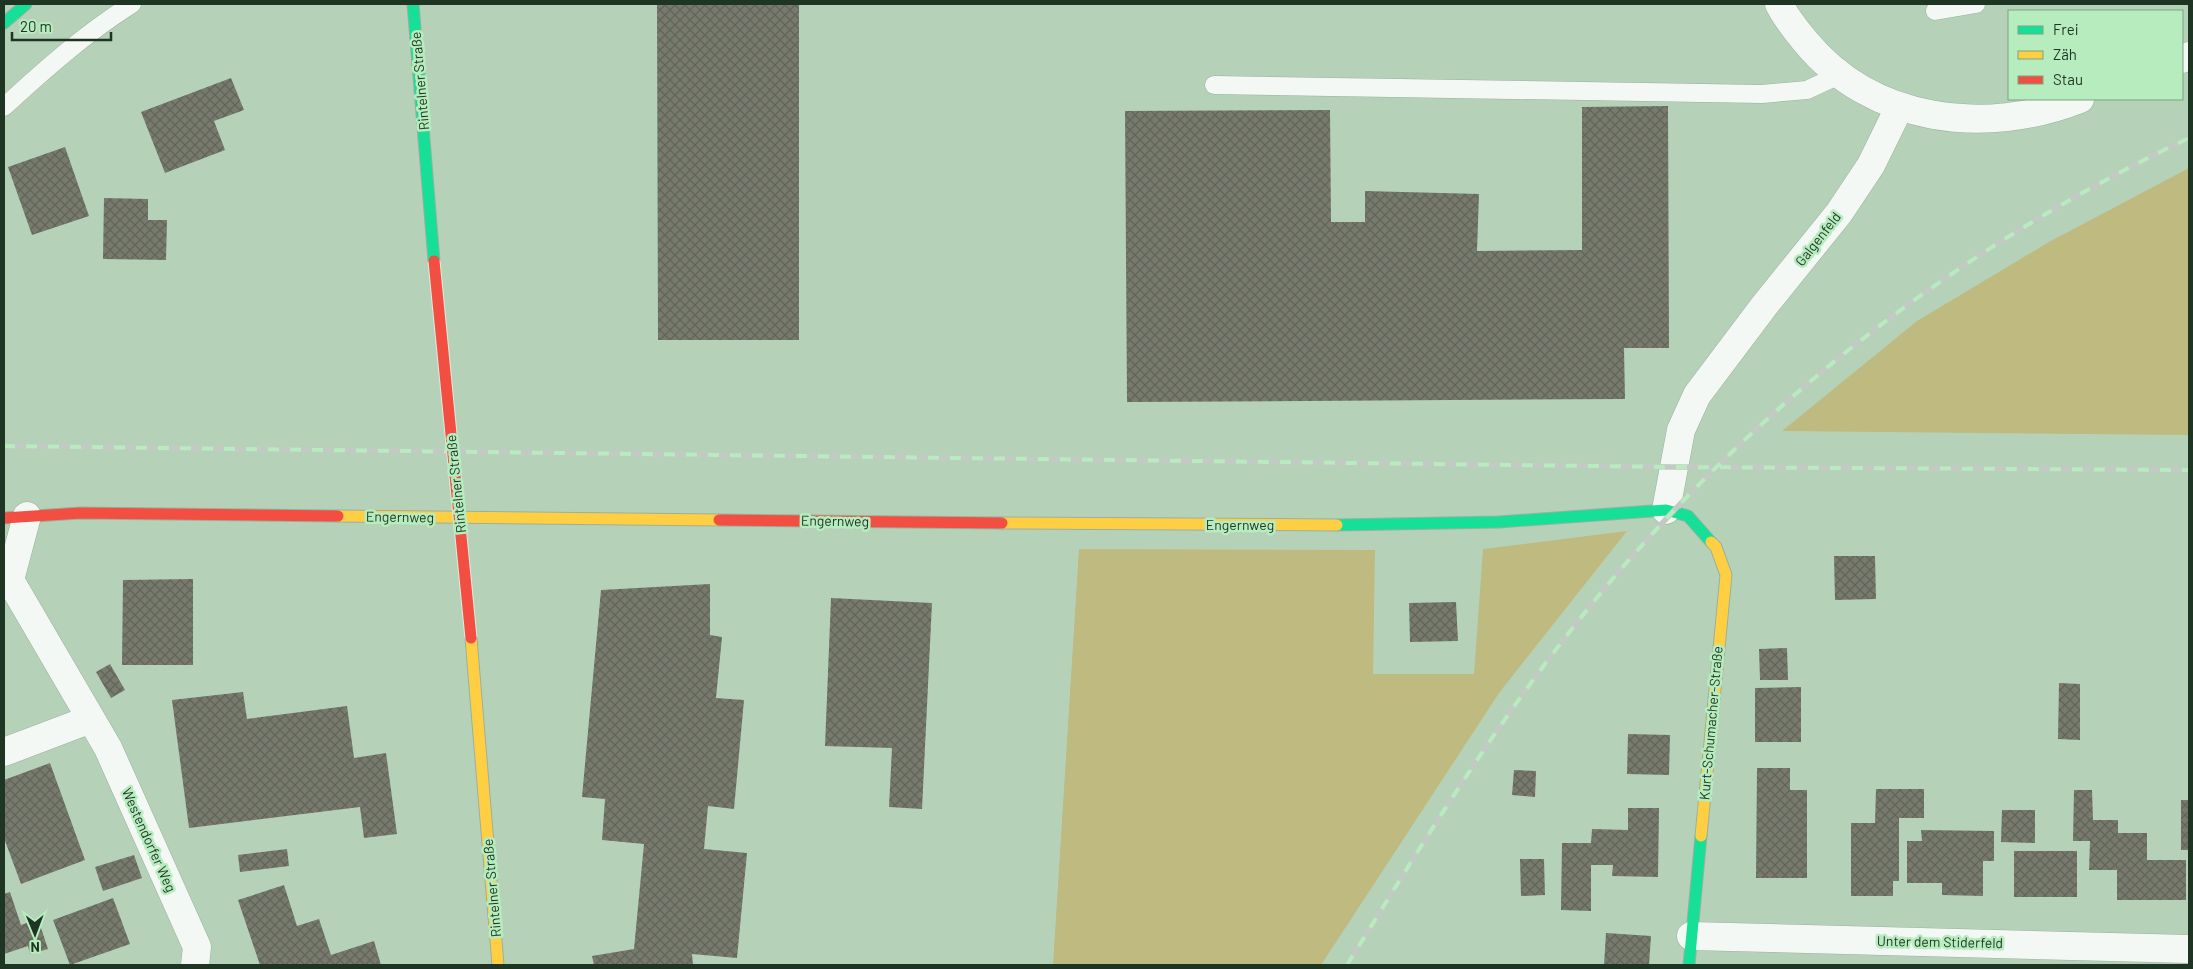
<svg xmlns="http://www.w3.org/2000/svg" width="2193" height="969" viewBox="0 0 2193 969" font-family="Barlow,sans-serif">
<defs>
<pattern id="building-cross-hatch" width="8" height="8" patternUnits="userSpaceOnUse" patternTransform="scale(1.25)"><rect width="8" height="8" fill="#777a6d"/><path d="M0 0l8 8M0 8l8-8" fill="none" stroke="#616559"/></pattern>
</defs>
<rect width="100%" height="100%" fill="#b5d2b9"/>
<path fill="#bfba7f" d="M 2189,168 L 2189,435 L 1782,431 L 1917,321 L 2049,242 Z
M 1627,531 L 1499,693 L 1321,965 L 1053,965 L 1079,549 L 1375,550 L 1373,674 L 1474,674 L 1483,549 Z"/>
<path fill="url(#building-cross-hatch)" d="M 657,4 L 799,4 L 799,340 L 658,340 Z
M 231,78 L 244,110 L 214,121 L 225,150 L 165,173 L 141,112 Z
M 1668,106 L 1669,348 L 1624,348 L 1625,399 L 1127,402 L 1125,111 L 1330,110 L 1331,222 L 1365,222 L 1365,191 L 1479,194 L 1477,251 L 1582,250 L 1582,107 Z
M 65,147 L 89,216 L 32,235 L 8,167 Z
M 104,198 L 148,199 L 148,220 L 167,220 L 166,260 L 103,259 Z
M 1834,556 L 1875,556 L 1876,599 L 1835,600 Z
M 193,579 L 193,665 L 122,665 L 123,580 Z
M 710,584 L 710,635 L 722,637 L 716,698 L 744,700 L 734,809 L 708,806 L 704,849 L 747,853 L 737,958 L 692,954 L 693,965 L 594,965 L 592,956 L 634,949 L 644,844 L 602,840 L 605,799 L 582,797 L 601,590 Z
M 831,598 L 932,603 L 922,809 L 889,807 L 892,748 L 825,746 Z
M 1456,602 L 1458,641 L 1410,642 L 1409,603 Z
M 1787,648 L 1788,680 L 1760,680 L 1759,649 Z
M 110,664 L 125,690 L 111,698 L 96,672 Z
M 2059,683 L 2080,684 L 2080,740 L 2058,739 Z
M 1801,687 L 1801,742 L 1755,742 L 1755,688 Z
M 243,692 L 247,719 L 347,706 L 354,758 L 386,753 L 397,834 L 364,838 L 360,807 L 189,828 L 172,700 Z
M 1628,734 L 1670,735 L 1669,775 L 1627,774 Z
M 50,763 L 85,860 L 21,884 L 4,838 L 4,780 Z
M 1757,768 L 1790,768 L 1790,790 L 1807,790 L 1807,878 L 1756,878 Z
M 1514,770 L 1536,771 L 1535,797 L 1512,795 Z
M 1876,789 L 1924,789 L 1924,818 L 1899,818 L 1899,881 L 1893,881 L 1893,896 L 1851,896 L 1851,823 L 1875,823 Z
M 2074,790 L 2092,790 L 2093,820 L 2118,820 L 2118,833 L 2147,833 L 2147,860 L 2186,860 L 2186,900 L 2117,900 L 2117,870 L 2089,870 L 2090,841 L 2073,841 Z
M 2181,800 L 2189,800 L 2189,850 L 2181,850 Z
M 1628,808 L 1659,808 L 1658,877 L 1612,876 L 1613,865 L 1591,865 L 1591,911 L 1561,910 L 1562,843 L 1591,843 L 1592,829 L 1628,830 Z
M 2002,810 L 2035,810 L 2035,843 L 2001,842 Z
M 1921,830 L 1994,831 L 1994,861 L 1983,861 L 1983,896 L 1942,895 L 1942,883 L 1907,883 L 1907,841 L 1922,841 Z
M 287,849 L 289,866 L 240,872 L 238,855 Z
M 2014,851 L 2077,851 L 2077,897 L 2014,897 Z
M 134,855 L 142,878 L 103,891 L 95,867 Z
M 1520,859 L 1544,859 L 1545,895 L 1521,896 Z
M 284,885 L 297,926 L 319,919 L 331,955 L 374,941 L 381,965 L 260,965 L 238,900 Z
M 10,892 L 21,925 L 38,919 L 48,949 L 30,954 L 28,946 L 4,954 L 4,894 Z
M 113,898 L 130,944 L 70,965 L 53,920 Z
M 1606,933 L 1651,936 L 1649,965 L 1604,965 Z"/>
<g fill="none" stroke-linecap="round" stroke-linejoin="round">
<g stroke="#9ab09e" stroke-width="19">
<path id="lane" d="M 1935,11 L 1976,4
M 1214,85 L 1762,94 L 1807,90 L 1839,75
M 4,107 C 44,70 86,33 132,4"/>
</g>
<g stroke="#9ab09e" stroke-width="29">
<path id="street" d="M 1779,4 C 1786,18 1795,29 1805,41 C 1872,123 1986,136 2080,99
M 2182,59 L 2189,56
M 1666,510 L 1681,430 L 1697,395 L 1764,306 L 1839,213 L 1871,165 L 1899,108
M 27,516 L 10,580 L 108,748 L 197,947 L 195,965
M 4,752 L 91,719
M 1691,936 L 2189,949"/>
</g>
<g stroke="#9ab09e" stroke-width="13">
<path id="fast" d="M 413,4 L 434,261
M 4,23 L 26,4
M 1337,525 L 1499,522 L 1666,510 L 1688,516 L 1711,542
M 1689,965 L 1701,836"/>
</g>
<g stroke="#9ab09e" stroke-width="13">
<path id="slow" d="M 338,516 L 719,520
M 1002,523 L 1337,525
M 471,638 L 498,965
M 1701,836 L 1726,575 L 1716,547 L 1711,542"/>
</g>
<g stroke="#9ab09e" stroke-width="13">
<path id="jam" d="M 4,518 L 80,513 L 338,516
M 719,520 L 1002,523"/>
</g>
<use href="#lane" stroke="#f4f8f4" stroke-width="18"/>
<use href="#street" stroke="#f4f8f4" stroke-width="28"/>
<use href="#fast" stroke="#16e098" stroke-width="11"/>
<use href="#slow" stroke="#ffcf43" stroke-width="11"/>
<use href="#jam" stroke="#f24e42" stroke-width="11"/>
<g stroke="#c2cac3" stroke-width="5.5">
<path id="rail" d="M 4,446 L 1673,467 L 2189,470
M 1347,965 C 1416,854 1484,742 1564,639 C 1729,425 1945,253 2189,138"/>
</g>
<use href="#rail" stroke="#b6ecbe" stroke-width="4" stroke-dasharray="11" stroke-linecap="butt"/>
<g stroke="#deebe0" stroke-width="13" stroke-linecap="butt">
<path id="jam-bridge" d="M 434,261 L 471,638"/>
</g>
<use href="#jam-bridge" stroke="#f24e42" stroke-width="11"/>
</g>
<g text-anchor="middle" stroke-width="5" stroke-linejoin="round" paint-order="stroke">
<g font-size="14" fill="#1f3523" stroke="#b6ecbe">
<text transform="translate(420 81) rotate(-95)" y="5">Rintelner Straße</text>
<text transform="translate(1818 239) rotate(-52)" y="5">Galgenfeld</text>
<text transform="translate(456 484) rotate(-96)" y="5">Rintelner Straße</text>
<text transform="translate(400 517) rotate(1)" y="5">Engernweg</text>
<text transform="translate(835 521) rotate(1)" y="5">Engernweg</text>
<text x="1240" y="530">Engernweg</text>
<text transform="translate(1711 723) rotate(-85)" y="5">Kurt-Schumacher-Straße</text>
<text transform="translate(149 840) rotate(66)" y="5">Westendorfer Weg</text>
<text transform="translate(492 888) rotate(-95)" y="5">Rintelner Straße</text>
<text transform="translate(1940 942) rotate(1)" y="5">Unter dem Stiderfeld</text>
</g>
</g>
<rect width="2193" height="969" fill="none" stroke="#1f3523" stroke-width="10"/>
<rect x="2008" y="10" width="175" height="90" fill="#b6ecbe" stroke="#7aa380"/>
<rect x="2018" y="26" width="25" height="8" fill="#16e098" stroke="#7aa380"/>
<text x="2053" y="35" font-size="15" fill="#1f3523">Frei</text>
<rect x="2018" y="51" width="25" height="8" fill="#ffcf43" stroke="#7aa380"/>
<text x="2053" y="60" font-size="15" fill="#1f3523">Zäh</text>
<rect x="2018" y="76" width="25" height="8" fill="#f24e42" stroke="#7aa380"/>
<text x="2053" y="85" font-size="15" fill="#1f3523">Stau</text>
<g transform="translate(35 934) rotate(179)" stroke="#b6ecbe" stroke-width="4" paint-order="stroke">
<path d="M0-4L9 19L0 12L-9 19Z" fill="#1f3523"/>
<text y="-8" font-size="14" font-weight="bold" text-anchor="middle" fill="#1f3523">N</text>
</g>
<path d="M12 32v8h99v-8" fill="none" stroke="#1f3523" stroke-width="2.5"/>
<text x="20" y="32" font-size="15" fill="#1f3523" stroke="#b6ecbe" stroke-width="4" paint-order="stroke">20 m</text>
</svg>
